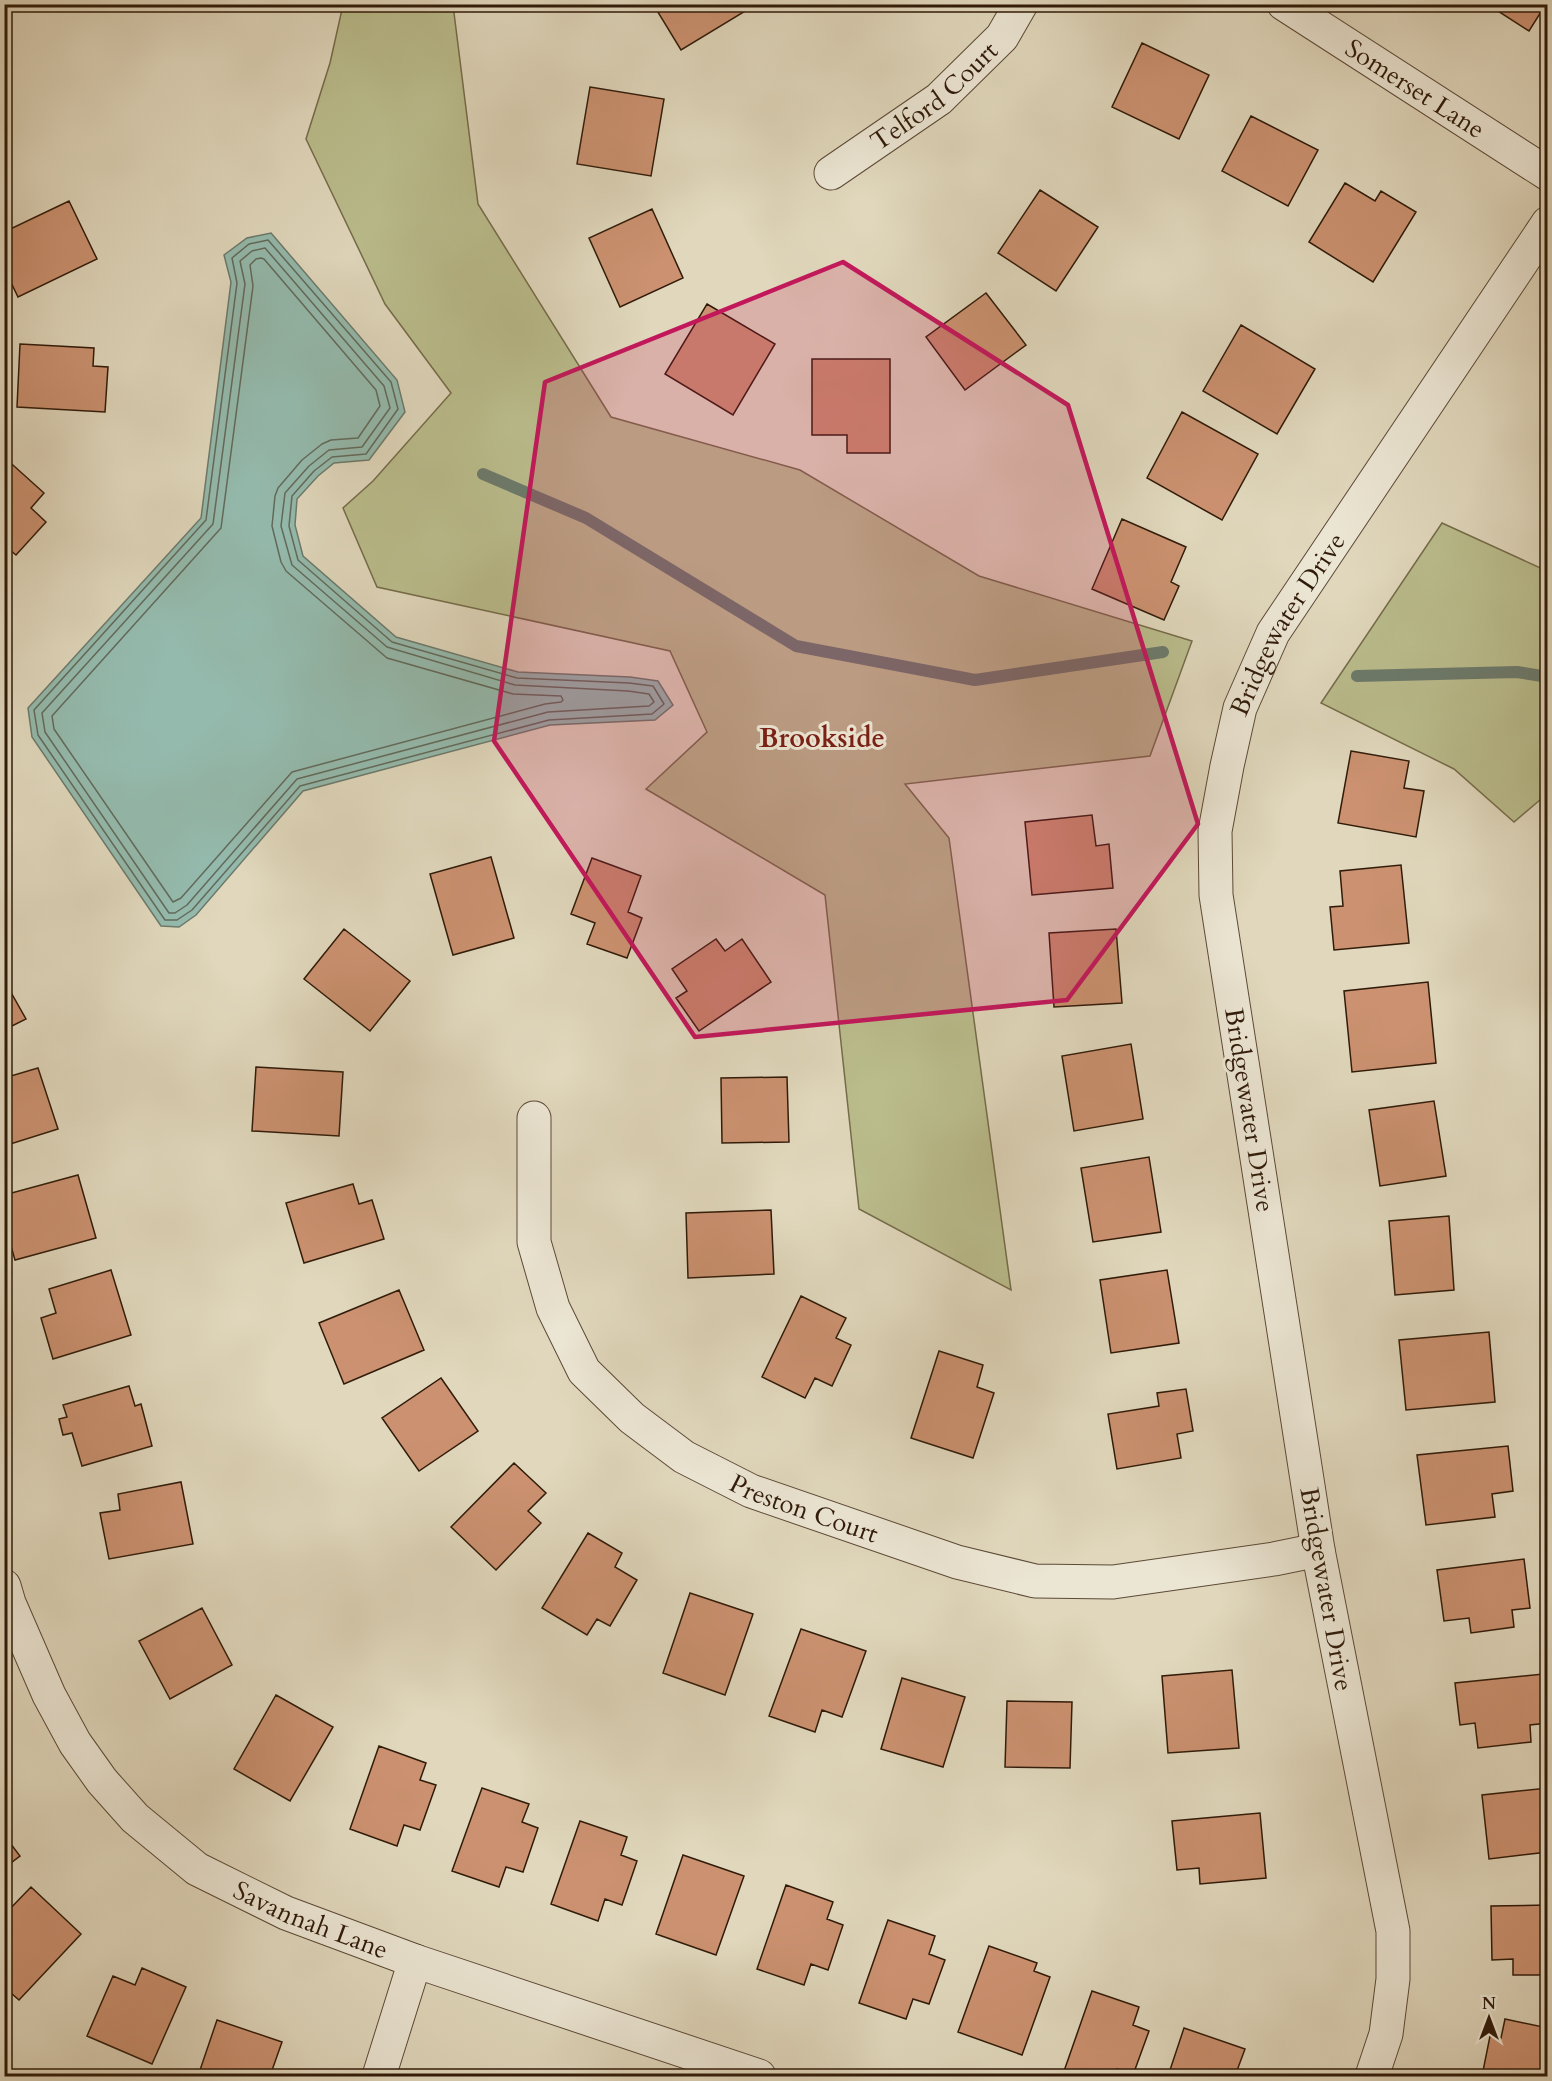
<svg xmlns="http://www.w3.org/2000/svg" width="1552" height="2081" viewBox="0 0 1552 2081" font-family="Cardo,serif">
<rect width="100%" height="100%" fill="#e0d7bc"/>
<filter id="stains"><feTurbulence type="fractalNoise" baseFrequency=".00333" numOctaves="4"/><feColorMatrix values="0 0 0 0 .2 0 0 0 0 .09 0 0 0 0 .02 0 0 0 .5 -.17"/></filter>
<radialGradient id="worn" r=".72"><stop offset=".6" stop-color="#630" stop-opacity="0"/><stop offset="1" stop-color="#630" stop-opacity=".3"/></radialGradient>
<path fill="#babc8c" stroke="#756c4a" stroke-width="1.5" d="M 343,5 L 453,5 L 478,204 L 611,417 L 800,470 L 979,576 L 1192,641 L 1150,756 L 905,784 L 949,838 L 1011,1290 L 859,1209 L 825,895 L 646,789 L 707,732 L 670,651 L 377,587 L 343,508 L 373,481 L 451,393 L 385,304 L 306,139 L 330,63 Z
M 1442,523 L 1547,571 L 1547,794 L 1514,822 L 1454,769 L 1321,703 Z"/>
<path fill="#94baad" stroke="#6c7a6b" stroke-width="1.5" d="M 271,233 L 397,380 L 405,412 L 369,460 L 334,463 L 318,476 L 297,499 L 295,525 L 303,556 L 396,637 L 518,672 L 630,677 L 658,681 L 673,705 L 655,720 L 550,725 L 303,791 L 196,915 L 179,927 L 161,926 L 32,737 L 28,708 L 201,518 L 231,282 L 224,255 L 247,238 Z"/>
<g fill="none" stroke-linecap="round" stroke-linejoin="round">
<path stroke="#626a5b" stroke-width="1.5" d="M 268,240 L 391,382 L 398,409 L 366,454 L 332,457 L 314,471 L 292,496 L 289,526 L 298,560 L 392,642 L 517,678 L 629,683 L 653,686 L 664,704 L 652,714 L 549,720 L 300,786 L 192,910 L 177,920 L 165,920 L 38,735 L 34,710 L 206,520 L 237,283 L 232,258 L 249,244 Z
M 265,248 L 384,386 L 390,408 L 362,447 L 329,450 L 309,466 L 285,493 L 281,526 L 292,565 L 387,647 L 515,685 L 628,691 L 649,694 L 654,702 L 649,706 L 548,712 L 297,779 L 187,905 L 175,913 L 169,913 L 45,732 L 42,713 L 213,524 L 245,284 L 240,261 L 252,251 Z
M 261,258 L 264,259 L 376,390 L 380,406 L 358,438 L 331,440 L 322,444 L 302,460 L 278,488 L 275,496 L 272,526 L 281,562 L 286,571 L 387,658 L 513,694 L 561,696 L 563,700 L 561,702 L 545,704 L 292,772 L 181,898 L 173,902 L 54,729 L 52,716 L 221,528 L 253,286 L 250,265 L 256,259 Z"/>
<path stroke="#6c7a6b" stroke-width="12" d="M 483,474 L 586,518 L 796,646 L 975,680 L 1163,652
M 1357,676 L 1517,672 L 1548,677"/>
</g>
<path fill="#cb9170" stroke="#301b09" stroke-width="1.5" d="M 653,4 L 744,4 L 747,10 L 681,50 Z
M 1487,4 L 1546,4 L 1529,31 Z
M 1142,43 L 1209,75 L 1179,139 L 1112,107 Z
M 590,87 L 664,99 L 651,176 L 577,164 Z
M 1251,116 L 1318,150 L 1288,206 L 1222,171 Z
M 1345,183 L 1375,201 L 1381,191 L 1416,212 L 1373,282 L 1309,242 Z
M 1040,190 L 1098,227 L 1056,291 L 998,253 Z
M 69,201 L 97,259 L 18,297 L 4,268 L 4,232 Z
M 652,209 L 683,278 L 620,307 L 589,238 Z
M 986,293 L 1026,345 L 965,390 L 926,337 Z
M 707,304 L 775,344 L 733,415 L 665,374 Z
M 1241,325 L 1315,369 L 1277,434 L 1203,391 Z
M 20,344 L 94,348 L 93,366 L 108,367 L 105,412 L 17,407 Z
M 812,359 L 890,359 L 890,453 L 847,453 L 847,435 L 812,435 Z
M 1182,412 L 1258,454 L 1222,520 L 1147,478 Z
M 4,457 L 44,493 L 31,508 L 46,522 L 16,555 L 4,545 Z
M 1122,519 L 1186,547 L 1171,582 L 1179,586 L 1164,620 L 1092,589 Z
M 1351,751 L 1409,761 L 1404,788 L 1424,791 L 1416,837 L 1338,823 Z
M 1092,815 L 1096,846 L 1109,844 L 1113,888 L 1032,895 L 1025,822 Z
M 491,857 L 514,938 L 453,955 L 430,874 Z
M 592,858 L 641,876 L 628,912 L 642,918 L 627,958 L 587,944 L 595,923 L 571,914 Z
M 1401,865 L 1409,943 L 1334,950 L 1330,907 L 1343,906 L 1340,871 Z
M 344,929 L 410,981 L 370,1031 L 304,979 Z
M 1116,929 L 1122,1003 L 1054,1007 L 1049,933 Z
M 716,939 L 725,951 L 742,939 L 771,982 L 699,1031 L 676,998 L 687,991 L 672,969 Z
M 4,980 L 26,1019 L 4,1030 Z
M 1428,982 L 1436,1063 L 1352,1072 L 1344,991 Z
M 1131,1044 L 1143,1119 L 1074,1131 L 1062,1056 Z
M 256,1067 L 343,1072 L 339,1136 L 252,1131 Z
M 38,1068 L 58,1129 L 4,1146 L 4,1078 Z
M 787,1077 L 789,1142 L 722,1143 L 721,1078 Z
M 1434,1101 L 1446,1176 L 1380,1186 L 1369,1110 Z
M 1149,1157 L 1161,1232 L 1093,1242 L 1081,1168 Z
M 78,1175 L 96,1238 L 15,1260 L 4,1222 L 4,1195 Z
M 353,1184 L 359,1204 L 372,1200 L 384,1239 L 304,1263 L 286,1203 Z
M 771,1210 L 774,1274 L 688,1278 L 686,1213 Z
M 1449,1216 L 1454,1290 L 1395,1295 L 1389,1221 Z
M 111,1270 L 131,1335 L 53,1359 L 41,1318 L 56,1313 L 49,1289 Z
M 1167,1270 L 1179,1343 L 1111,1353 L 1100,1280 Z
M 399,1290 L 424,1350 L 344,1384 L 319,1323 Z
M 801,1296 L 846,1318 L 836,1338 L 851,1345 L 832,1386 L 815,1378 L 805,1398 L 762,1377 Z
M 1489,1332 L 1495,1402 L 1406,1410 L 1399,1340 Z
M 939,1351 L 983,1365 L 977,1387 L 994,1393 L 973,1458 L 911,1438 Z
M 441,1378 L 478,1431 L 419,1471 L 382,1418 Z
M 129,1386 L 135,1406 L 141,1404 L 152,1446 L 82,1466 L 72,1433 L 63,1435 L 59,1419 L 67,1417 L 63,1405 Z
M 1186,1389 L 1193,1431 L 1177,1434 L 1181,1458 L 1117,1469 L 1108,1414 L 1159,1406 L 1157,1393 Z
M 1508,1446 L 1513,1491 L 1492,1494 L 1495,1517 L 1426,1525 L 1417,1455 Z
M 514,1463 L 546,1493 L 528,1511 L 541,1523 L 496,1570 L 451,1527 Z
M 181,1482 L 193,1544 L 109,1559 L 100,1513 L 120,1510 L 118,1494 Z
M 588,1533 L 622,1553 L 615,1567 L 637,1580 L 610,1626 L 597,1619 L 587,1635 L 542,1608 Z
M 1524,1559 L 1530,1608 L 1512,1610 L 1514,1627 L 1471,1633 L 1469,1618 L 1444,1621 L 1437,1570 Z
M 690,1593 L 753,1614 L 725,1695 L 663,1673 Z
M 202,1608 L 232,1665 L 170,1699 L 139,1641 Z
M 801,1629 L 866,1651 L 842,1717 L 822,1710 L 815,1732 L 769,1716 Z
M 1232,1670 L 1239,1748 L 1168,1753 L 1162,1676 Z
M 1543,1674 L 1548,1723 L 1530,1725 L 1531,1742 L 1478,1748 L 1475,1723 L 1460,1725 L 1455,1683 Z
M 902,1678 L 965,1697 L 943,1767 L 881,1749 Z
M 276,1695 L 333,1727 L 290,1801 L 234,1769 Z
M 1007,1701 L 1072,1702 L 1070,1768 L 1005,1767 Z
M 379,1746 L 426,1763 L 420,1780 L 436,1785 L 420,1830 L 404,1825 L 397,1846 L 350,1829 Z
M 482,1788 L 529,1804 L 522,1822 L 538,1828 L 523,1872 L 506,1867 L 499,1887 L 452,1871 Z
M 1548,1788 L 1548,1852 L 1489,1859 L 1482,1795 Z
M 1260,1813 L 1266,1878 L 1200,1884 L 1199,1868 L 1177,1870 L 1172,1821 Z
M 580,1821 L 627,1837 L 621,1855 L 637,1861 L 622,1905 L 605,1899 L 598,1921 L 551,1904 Z
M 4,1835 L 20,1856 L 4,1868 Z
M 683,1855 L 744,1876 L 716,1955 L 656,1934 Z
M 786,1885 L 833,1902 L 827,1919 L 843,1925 L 828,1970 L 811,1964 L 804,1985 L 757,1969 Z
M 31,1887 L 81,1934 L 19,2000 L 4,1987 L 4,1915 Z
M 1548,1905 L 1548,1975 L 1513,1975 L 1513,1959 L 1492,1960 L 1491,1906 Z
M 888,1920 L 935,1936 L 929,1954 L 945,1960 L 929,2004 L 913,1999 L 906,2019 L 859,2003 Z
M 989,1946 L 1037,1963 L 1034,1971 L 1050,1977 L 1022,2055 L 958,2032 Z
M 142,1968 L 186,1987 L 152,2064 L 87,2036 L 113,1976 L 135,1985 Z
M 1092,1991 L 1139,2007 L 1133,2025 L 1149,2031 L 1133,2075 L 1117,2069 L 1114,2076 L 1071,2076 L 1063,2074 Z
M 1505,2019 L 1548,2028 L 1548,2076 L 1482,2076 L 1490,2036 L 1501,2038 Z
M 217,2020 L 282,2042 L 270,2076 L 198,2076 Z
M 1184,2028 L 1245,2049 L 1235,2076 L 1168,2076 Z"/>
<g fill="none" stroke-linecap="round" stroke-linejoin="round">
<g stroke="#5c4a36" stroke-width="35">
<g id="minor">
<path id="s1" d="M 1284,4 L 1548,174"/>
<path id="s2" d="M 831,173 L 939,99 L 1002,37 L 1021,4"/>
<path id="s3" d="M 534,1118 L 534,1242 L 553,1308 L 584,1371 L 632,1418 L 684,1457 L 751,1491 L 957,1562 L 1035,1581 L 1113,1582 L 1274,1559 L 1318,1550"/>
<path id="s4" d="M 4,1586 L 9,1603 L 49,1695 L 75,1743 L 102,1781 L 135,1818 L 197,1869 L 286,1913 L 415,1961 L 759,2076"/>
<path d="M 379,2076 L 415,1961"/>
<path id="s5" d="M 1372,2076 L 1386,2034 L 1393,1979 L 1393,1931 L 1318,1550 L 1216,895 L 1215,831 L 1227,766 L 1240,708 L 1273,633 L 1548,223"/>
</g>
</g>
<use href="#minor" stroke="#ebe5d3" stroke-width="33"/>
</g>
<path fill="#c2185b" fill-opacity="0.2" stroke="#c2185b" stroke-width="4.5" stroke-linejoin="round" d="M 843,262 L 1068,405 L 1198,824 L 1067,1000 L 695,1037 L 494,741 L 545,382 Z"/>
<g text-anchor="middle" stroke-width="6" stroke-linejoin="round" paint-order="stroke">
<g font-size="26" fill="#301b09" stroke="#ebe5d3">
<text dy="9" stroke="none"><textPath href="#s1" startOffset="156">Somerset Lane</textPath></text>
<text dy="9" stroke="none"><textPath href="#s2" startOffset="129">Telford Court</textPath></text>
<text dy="9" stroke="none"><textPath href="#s5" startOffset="1485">Bridgewater Drive</textPath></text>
<text transform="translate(1250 1110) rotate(81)" y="9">Bridgewater Drive</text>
<text dy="9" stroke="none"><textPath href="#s3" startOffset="526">Preston Court</textPath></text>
<text transform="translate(1327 1589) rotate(80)" y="9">Bridgewater Drive</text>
<text dy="9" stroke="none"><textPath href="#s4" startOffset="474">Savannah Lane</textPath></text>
</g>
<g font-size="27" font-weight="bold" fill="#7a1f14" stroke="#ebe5d3">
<text x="822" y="747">Brookside</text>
</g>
</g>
<rect width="1552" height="2081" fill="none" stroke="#e0d7bc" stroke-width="24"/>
<rect x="6" y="6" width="1540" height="2069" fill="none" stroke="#301b09" stroke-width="3"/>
<rect x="12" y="12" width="1528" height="2057" fill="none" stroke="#301b09" stroke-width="1.5"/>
<g transform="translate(1489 2018)" stroke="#ebe5d3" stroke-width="4.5" paint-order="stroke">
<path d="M0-4.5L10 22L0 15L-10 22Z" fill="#301b09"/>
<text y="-9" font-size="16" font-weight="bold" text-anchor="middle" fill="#301b09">N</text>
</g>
<rect width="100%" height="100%" filter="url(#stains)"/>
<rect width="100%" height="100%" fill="url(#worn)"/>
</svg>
